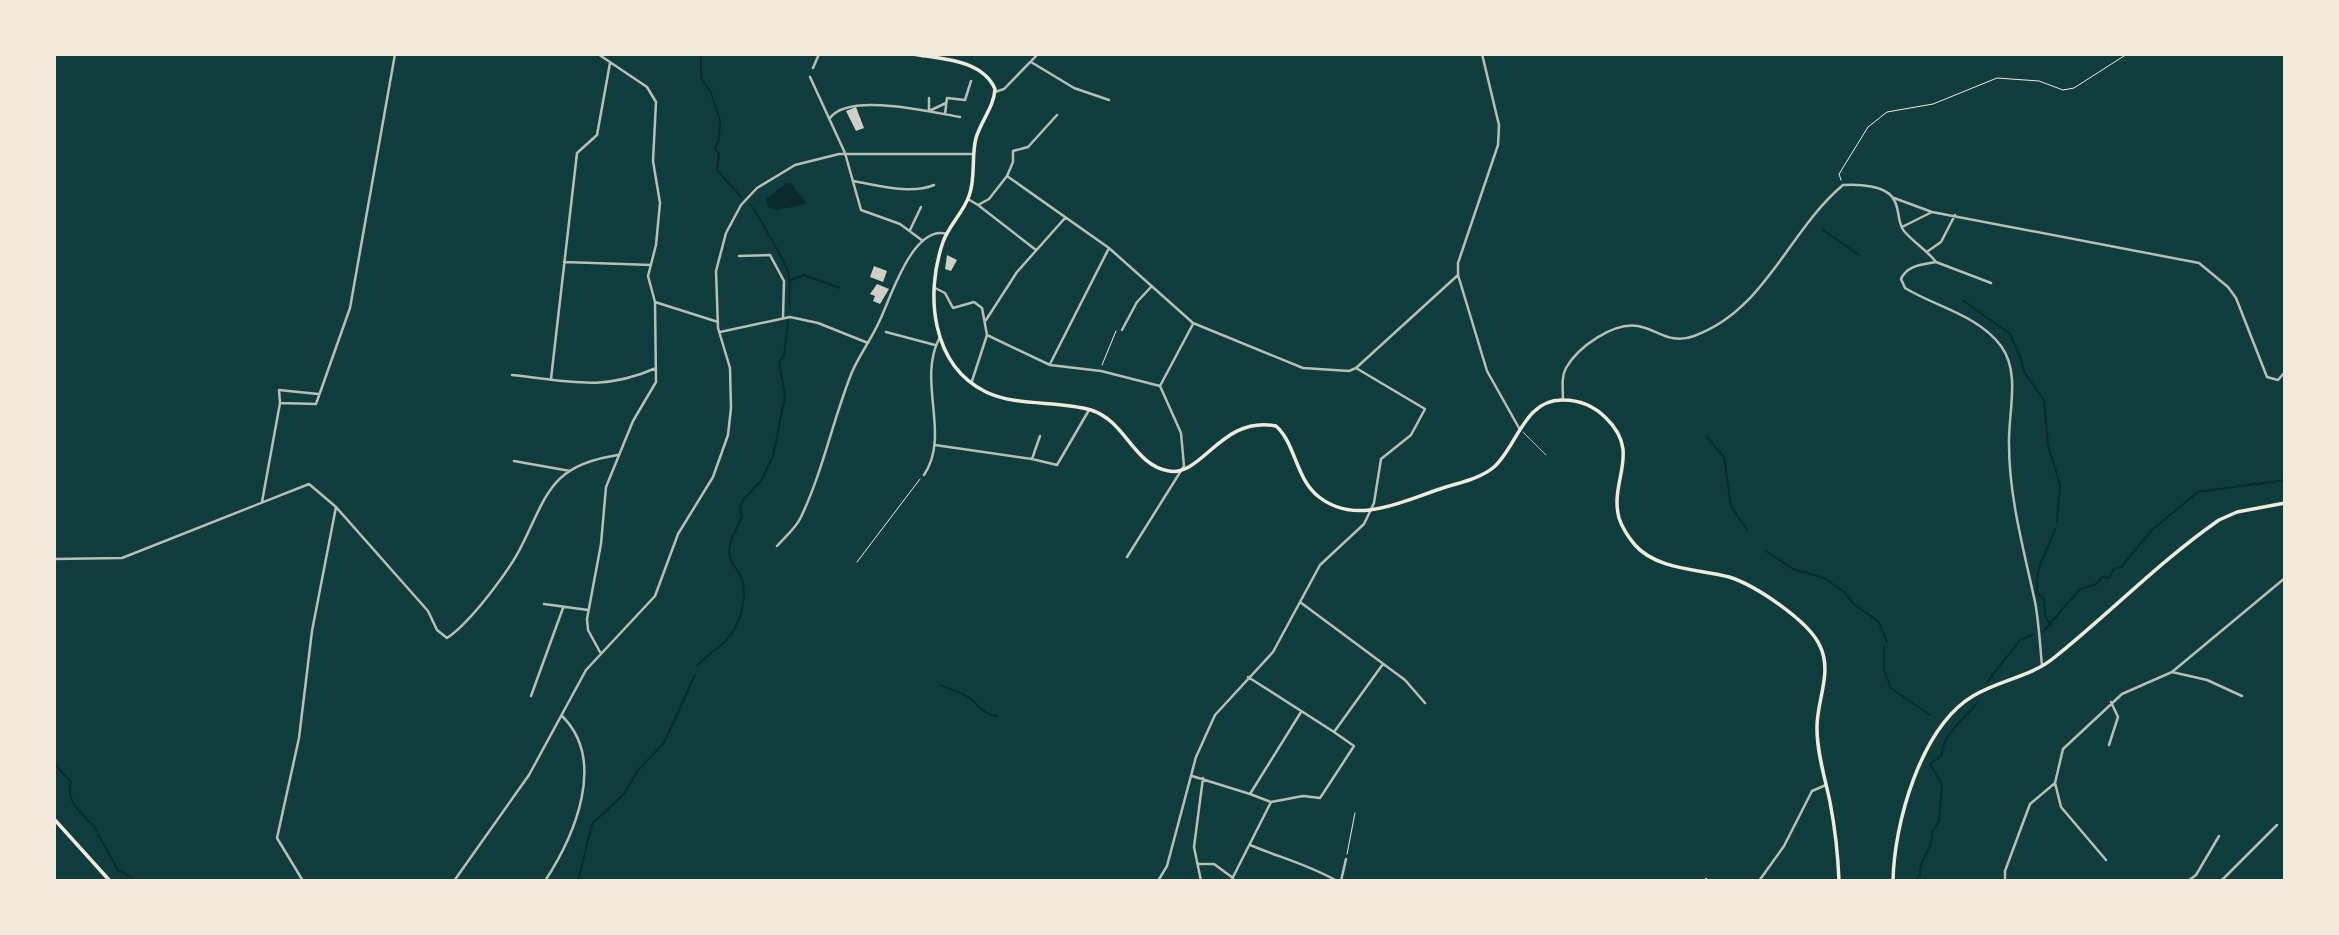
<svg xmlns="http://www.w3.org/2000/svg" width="2339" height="935" viewBox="0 0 2339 935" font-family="'DejaVu Sans',sans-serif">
<rect width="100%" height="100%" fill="#0f3d3e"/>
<path fill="#0a2a2b" d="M 787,183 L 791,183 L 807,204 L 777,210 L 769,208 L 766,199 Z"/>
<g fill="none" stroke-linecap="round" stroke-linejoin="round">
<path stroke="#0a2a2b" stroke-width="2" d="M 701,54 L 701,78 L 711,93 L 720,120 L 719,139 L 715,148 L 719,154 L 717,170 L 741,197
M 749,204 C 755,208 784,261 788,272 C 792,282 788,294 790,304
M 1823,230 L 1859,255
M 789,281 L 804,275 L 840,288
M 1964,301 L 2010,334 L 2021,359 L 2024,372 L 2044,400 L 2048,445 L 2060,485 L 2057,522
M 1707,437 L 1724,457 L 1731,506 L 1748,531
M 1766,551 L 1793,569 L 1824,578 L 1843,591 L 1854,604 L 1879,622 L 1887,642
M 2051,626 L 2045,616 L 2044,599 L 2037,593 C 2035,562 2047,555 2055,529
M 2043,632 L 2079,590 L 2096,584 L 2102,577 L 2109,578 L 2114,569 L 2121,567 L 2152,530 L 2198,492 L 2285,480
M 1884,647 L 1884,670 L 1891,688 L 1930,715
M 697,666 C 707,654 725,645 732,633 C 741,619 749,592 740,575 C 736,568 732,564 730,557 C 726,545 737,528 742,516 L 740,509 L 743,500 L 761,481 L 773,456 L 785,396 L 779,362 L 784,356 L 788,321
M 1988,681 L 2020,640 L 2034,634
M 940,685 C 950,689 966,694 973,701 C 980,707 987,716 997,716
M 54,763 L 71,782 C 64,804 86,815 97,831
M 98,834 L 118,870 L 132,878
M 578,881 L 592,824 L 623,795 L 639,769 L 664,743 L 695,675
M 1916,881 L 1920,875 C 1919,857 1933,852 1932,832 L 1939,821 L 1942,784 L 1930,764 L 1942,755 C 1941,736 1965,718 1977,703"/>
</g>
<path fill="#cfcfc3" d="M 856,107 L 864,128 L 856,131 L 846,111 Z
M 947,255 L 957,260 L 951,271 L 945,269 Z
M 874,266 L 887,271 L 883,282 L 870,277 Z
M 877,284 L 889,289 L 880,304 L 873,301 L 875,296 L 870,294 Z"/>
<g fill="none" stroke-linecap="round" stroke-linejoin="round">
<path stroke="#f1e9da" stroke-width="1" d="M 1841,180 L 1839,174 L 1868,127 L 1887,112 L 1933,104 L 1997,78 L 2039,81 L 2063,90 L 2074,88 L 2127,54
M 1102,365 L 1116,331
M 857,562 L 920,479
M 1347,854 L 1355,813"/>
<path stroke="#b8beb3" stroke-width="1" d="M 1523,432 L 1546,455"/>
<path stroke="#b8beb3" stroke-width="2.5" d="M 598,54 L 647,87 L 656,102 L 653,161 L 660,203 L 656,245 L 648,276 L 655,302 L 656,382 L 633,421 L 606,487 L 601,544 L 587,619 L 588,630 L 600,652
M 1482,54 L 1499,125 L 1498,145 L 1458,263 L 1458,275 L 1487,371 L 1519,428
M 1031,62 L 1074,88 L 1109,100
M 813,68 L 819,54
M 810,77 L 845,153 L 861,210 L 900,224 L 923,241
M 995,92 L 1004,89 L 1038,54
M 929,98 L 929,111 L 946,103
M 945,114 L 947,98 L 965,100 L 971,81
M 830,118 C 848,92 931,112 960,117
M 1007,176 L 1013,162 L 1013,151 L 1028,147 L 1057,115
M 853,181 C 878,185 910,195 934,185
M 1894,198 L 1932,212 L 2199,263 L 2228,287 L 2236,298 L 2267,377 L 2278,380 L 2285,372
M 968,199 L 978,205 L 989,199 L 1007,176 L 1109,248 L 1193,323 L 1303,368 L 1349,371 L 1356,368 L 1458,275
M 978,205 L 1036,250
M 1902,227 L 1932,212
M 910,230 L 921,207
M 1928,251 L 1941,242 L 1955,215
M 739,256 L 770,255 L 784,281 L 783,317
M 564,262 L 651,265
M 1936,262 L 1991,283
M 935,288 L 945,293 L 953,308 L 974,302 L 982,308 L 987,335 L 972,381
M 655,302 L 718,322
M 986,320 L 1017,272 L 1065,218
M 1122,330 L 1137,302 L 1151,287
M 720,332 L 790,317 L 818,323 L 868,343
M 886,332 L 935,345
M 987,335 L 1050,365 L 1101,371 L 1160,386 L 1181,433 L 1184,466 L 1127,557
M 1050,364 L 1109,248
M 512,375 C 568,381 602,392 656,368
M 551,379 L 577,153 L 597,135 L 610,63
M 1160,386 L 1193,324
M 1563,400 C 1563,389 1561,377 1566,368 C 1578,347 1613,322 1638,326 C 1659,330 1670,345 1694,336 C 1766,310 1788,231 1843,185 C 1857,184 1887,185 1894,200 C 1900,209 1897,223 1904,231 C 1914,243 1927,250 1936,262 C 1922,265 1907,265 1901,279 L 1905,288 C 1936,307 1978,315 2001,346 C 2021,373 2008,413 2009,444 C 2009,498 2024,550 2035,602 C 2039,623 2040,645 2042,666
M 280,403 L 316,404 L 350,308 L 395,54
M 935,445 L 1032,459 L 1040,436
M 1032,459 L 1057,465 L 1089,410
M 514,461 L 570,471
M 924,475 C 951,435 917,382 939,339
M 262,502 L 280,403 L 279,390 L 318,394
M 777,546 C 785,537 796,528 801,517 C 823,471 833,419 852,372 C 860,354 872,338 880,320 C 891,297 913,224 947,234
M 54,559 L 122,558 L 309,484 L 336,507 L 428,611 L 437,630 L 447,638 C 470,623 510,570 522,545 C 548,493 551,465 618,455
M 1300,602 L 1405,680 L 1425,703
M 544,604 L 588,610
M 2172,672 L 2285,578
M 1248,677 L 1334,732
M 531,696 L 563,608
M 2109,745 L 2118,717 L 2111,702
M 1192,776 L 1250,794 L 1301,712
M 2055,783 L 2061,807 L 2106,860
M 1250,794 L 1271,802
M 1250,845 C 1281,858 1307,864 1337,881
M 1199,864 L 1214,864 L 1233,878
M 303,881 L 277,838 L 299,738 L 312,631 L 336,507
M 454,881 L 529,775 L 586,670 L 655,596 L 678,534 L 713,477 L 728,435 L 731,408 L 730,368 L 718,328 L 716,271 L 726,233 L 741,205 L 757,188 L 795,165 L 839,154 L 972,154
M 545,881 C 575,835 607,760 562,716
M 1158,881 L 1167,866 L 1196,757 L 1215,715 L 1273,652 L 1320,565 L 1364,524 L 1374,503 L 1381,459 L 1411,435 L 1425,409 L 1356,368
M 1201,881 L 1194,847 L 1203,778
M 1231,881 L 1271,802 L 1303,796 L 1320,798 L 1324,792 L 1354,746 L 1334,732 L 1383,664
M 1341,881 L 1346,859
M 1705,881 L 1706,879
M 1759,881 L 1784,846 L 1812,791 L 1826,785
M 2005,881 L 2005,871 L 2030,804 L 2055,783 L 2063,749 L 2122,694 L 2172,672 L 2207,680 L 2242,696
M 2188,881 L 2196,875 L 2219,836
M 2221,881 L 2277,825"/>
<path stroke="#f1e9da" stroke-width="3.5" d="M 913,54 C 940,59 982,59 995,89 C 994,107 981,121 976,138 C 971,157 976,178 969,196 C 963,213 949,225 943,242 C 925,294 931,365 986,392 C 1017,407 1058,400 1091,410 C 1126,421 1133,465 1169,471 C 1202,477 1222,415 1276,426 C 1296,444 1295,478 1319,497 C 1356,526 1403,501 1440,489 C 1457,483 1480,479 1494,467 C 1517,447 1524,399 1563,400 C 1580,400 1594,406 1606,418 C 1642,453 1609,480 1619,518 C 1622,527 1629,538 1635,545 C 1657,570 1699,569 1729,577 C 1755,585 1809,621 1820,646 C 1833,673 1816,702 1817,729 C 1817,753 1825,778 1830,802 C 1835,828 1838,854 1839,881
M 54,819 L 110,881
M 1893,881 C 1894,823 1921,727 1973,696 C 1999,680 2031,677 2055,657 C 2110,613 2160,561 2219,520 L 2237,512 L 2285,503"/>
</g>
<rect width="2339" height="935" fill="none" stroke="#f1e9da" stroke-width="112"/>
</svg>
